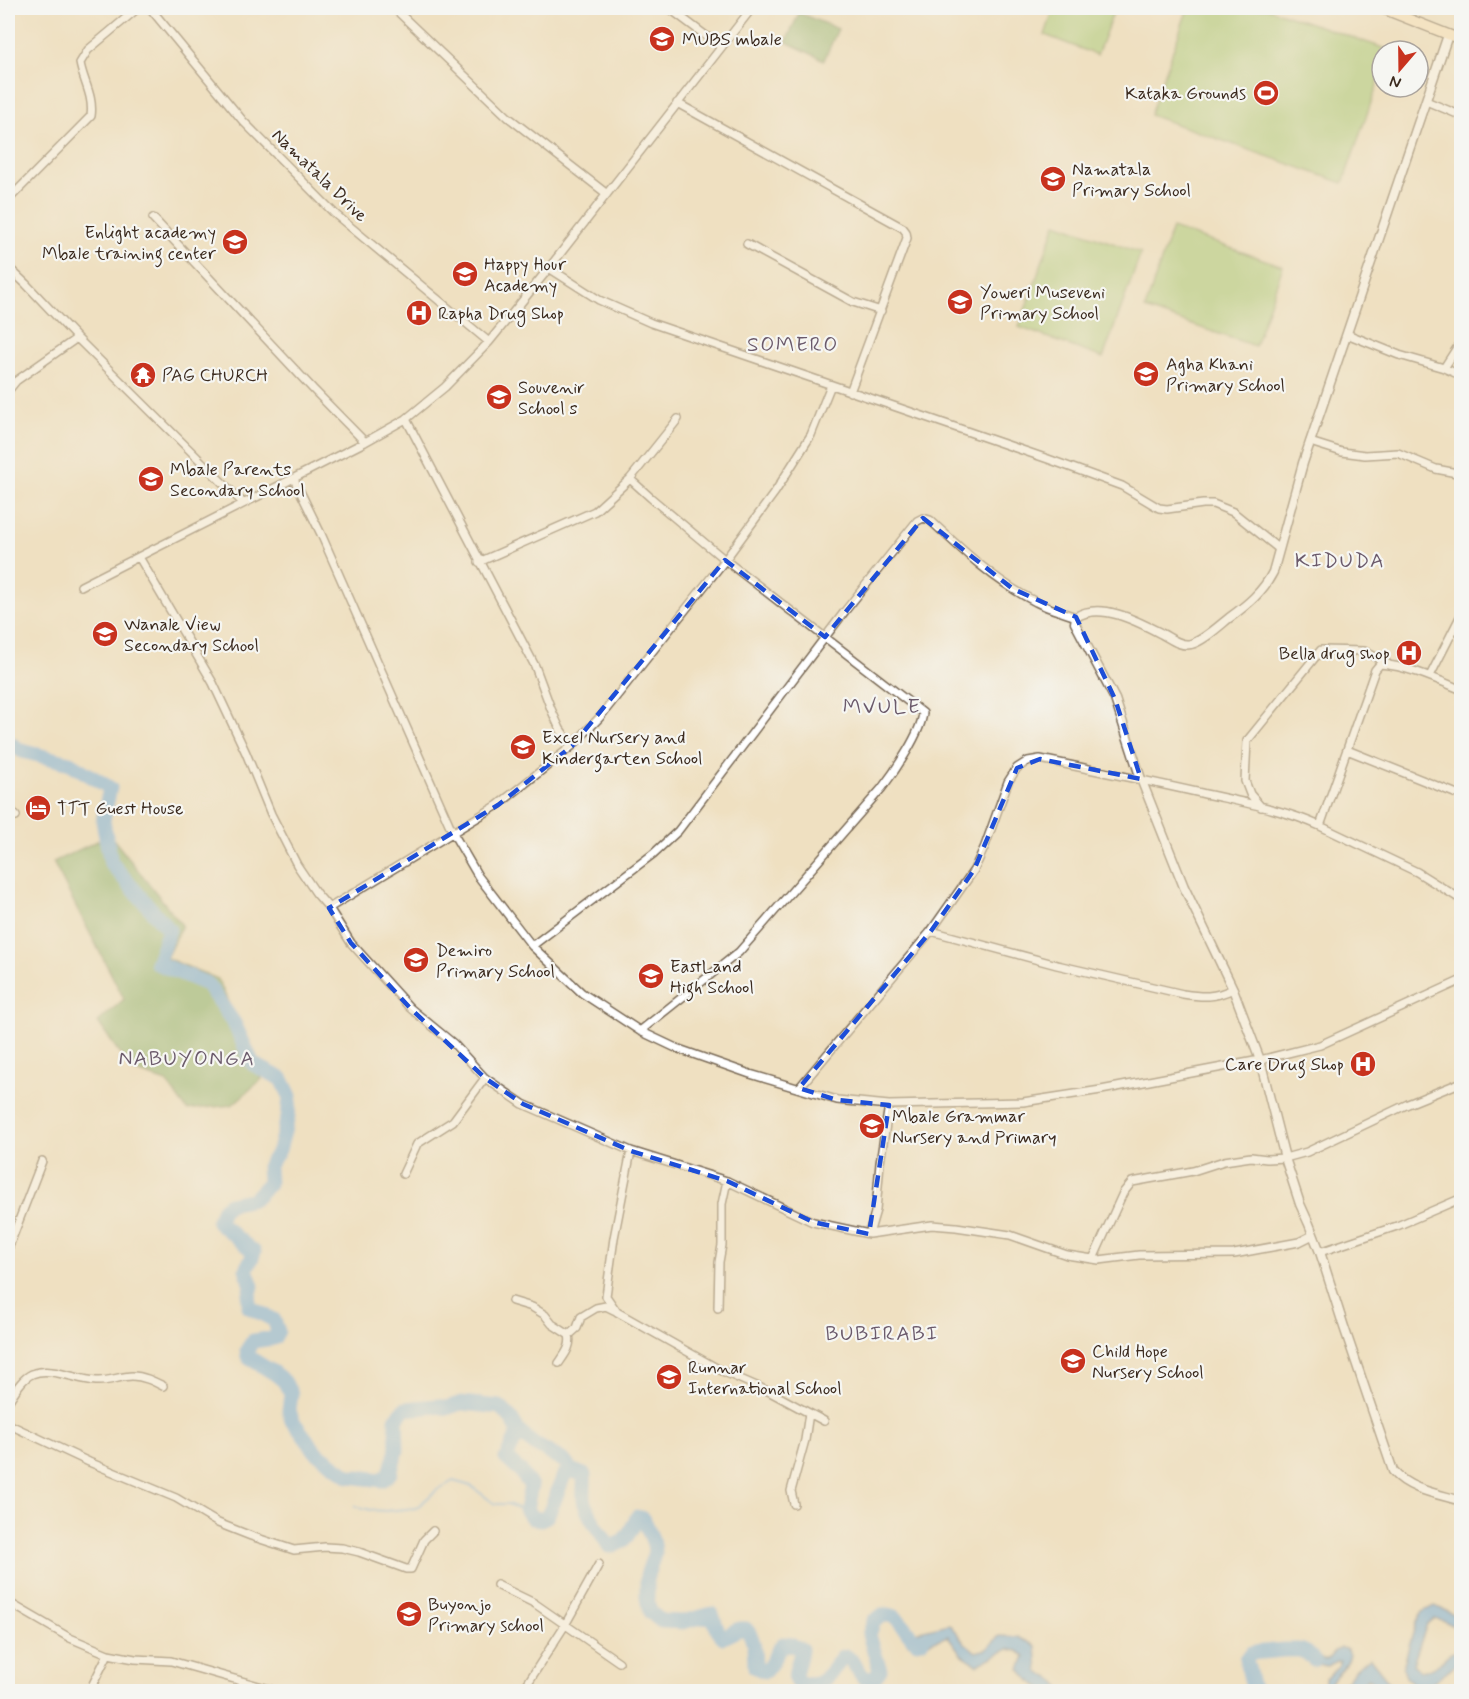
<svg xmlns="http://www.w3.org/2000/svg" width="1469" height="1699" viewBox="0 0 1469 1699" font-family="Mynerve,sans-serif">
<rect width="100%" height="100%" fill="#f6f6f2"/>
<filter id="ink" filterUnits="userSpaceOnUse"><feTurbulence type="fractalNoise" baseFrequency=".0167" numOctaves="2"/><feDisplacementMap in="SourceGraphic" scale="12" xChannelSelector="R" yChannelSelector="G"/><feConvolveMatrix kernelMatrix="1 2 1 2 8 2 1 2 1" color-interpolation-filters="sRGB"/></filter>
<filter id="wash" filterUnits="userSpaceOnUse"><feTurbulence type="fractalNoise" baseFrequency=".008" numOctaves="4" result="noise"/><feDisplacementMap in="SourceGraphic" scale="24" xChannelSelector="R" yChannelSelector="G"/><feGaussianBlur stdDeviation="1.35" result="paint"/><feColorMatrix in="noise" values="0 0 0 0 0 0 0 0 0 0 0 0 0 0 0 0 0 1.4 0 .05"/><feComposite in="paint" operator="in"/></filter>
<g filter="url(#wash)">
<rect width="100%" height="100%" fill="#efe0c1"/>
<path fill="#a3cb77" stroke="#6f7a4a" stroke-width="1.5" d="M 1054,8 L 1115,8 L 1097,55 L 1045,35 Z
M 1188,8 L 1267,8 L 1389,50 L 1382,51 L 1382,71 L 1343,183 L 1150,115 Z
M 1056,223 L 1141,253 L 1103,358 L 1019,327 Z
M 1172,228 L 1283,266 L 1255,346 L 1145,309 Z"/>
<path fill="#82af68" stroke="#5e6c43" stroke-width="1.5" d="M 799,13 L 838,29 L 824,60 L 786,42 Z
M 110,835 L 182,925 L 166,958 L 218,979 L 262,1079 L 232,1105 L 187,1110 L 166,1082 L 131,1070 L 98,1022 L 124,999 L 53,862 Z"/>
<path fill="#70ade2" stroke="#566c80" stroke-width="1.5" d="M 1434,1606 L 1461,1617 L 1461,1631 L 1445,1621 L 1434,1618 L 1427,1624 L 1413,1664 L 1420,1671 C 1424,1670 1427,1670 1431,1669 C 1443,1664 1447,1649 1461,1651 L 1461,1663 C 1451,1665 1446,1673 1438,1679 C 1431,1684 1422,1684 1414,1684 L 1406,1677 L 1403,1667 L 1416,1623 L 1422,1612 Z
M 949,1624 L 965,1643 L 976,1652 L 987,1649 L 999,1636 L 1018,1637 L 1036,1646 L 1038,1671 L 1057,1682 L 1063,1691 L 1046,1691 L 1030,1681 L 1020,1669 L 1025,1656 L 1018,1651 L 1008,1649 L 978,1665 L 961,1654 L 948,1636 L 926,1644 L 908,1644 L 906,1636 L 910,1626 L 915,1632 Z
M 1340,1648 L 1347,1649 L 1350,1655 C 1347,1669 1334,1674 1329,1686 L 1334,1691 L 1325,1691 L 1325,1679 L 1340,1664 L 1340,1661 L 1336,1661 L 1328,1666 C 1315,1665 1309,1658 1300,1650 C 1310,1649 1315,1653 1323,1659 L 1328,1659 L 1334,1652 Z
M 1370,1658 L 1396,1691 L 1381,1691 L 1368,1678 L 1364,1682 L 1359,1691 L 1338,1691 L 1356,1669 Z"/>
<g fill="none" stroke-linecap="round" stroke-linejoin="round">
<path stroke="#70ade2" stroke-width="2" d="M 355,1506 L 371,1510 L 386,1511 L 416,1508 L 437,1490 L 453,1481 L 471,1486 L 495,1504 L 508,1504 L 519,1509 L 526,1509"/>
<path stroke="#70ade2" stroke-width="15" d="M 8,742 L 22,751 L 70,763 L 110,788 L 103,821 L 111,863 L 169,930 L 157,963 L 207,984 L 234,1023 L 253,1064 L 282,1079 L 290,1096 L 288,1117 L 279,1150 L 268,1167 L 269,1183 L 254,1199 L 229,1204 L 222,1210 L 218,1222 L 254,1252 L 251,1260 L 246,1269 L 252,1286 L 249,1298 L 249,1307 L 274,1320 L 278,1331 L 274,1338 L 253,1341 L 247,1350 L 248,1357 L 274,1373 L 284,1381 L 291,1394 L 289,1410 L 292,1420 L 316,1452 L 349,1476 L 382,1480 L 390,1473 L 397,1450 L 396,1419 L 405,1409 L 437,1406 L 447,1408 L 461,1403 L 500,1407 L 511,1418 L 519,1432 L 506,1458 L 520,1471 L 531,1486 L 526,1509 L 532,1518 L 541,1519 L 547,1516 L 553,1504 L 564,1475 L 571,1470 L 584,1475 C 585,1483 583,1491 584,1499 C 585,1513 602,1533 609,1546 C 625,1545 631,1531 637,1517 L 642,1518 L 646,1524 L 654,1544 L 655,1552 L 647,1575 L 647,1598 L 650,1612 L 661,1621 L 683,1622 L 712,1614 L 718,1631 L 723,1637 C 732,1635 735,1627 746,1629 C 756,1640 754,1652 755,1667 L 765,1671 C 773,1664 775,1652 783,1644 L 792,1645 L 801,1649 C 801,1660 793,1671 796,1681 C 820,1693 829,1675 842,1657 L 846,1656 L 851,1660 L 864,1678 L 875,1677 L 880,1670 L 869,1635 L 874,1621 L 883,1615 C 886,1615 890,1615 893,1616 C 903,1621 907,1635 917,1642 L 922,1641
M 519,1432 L 532,1443 L 564,1461 L 571,1470
M 1254,1692 L 1246,1659 L 1252,1653 L 1284,1650 L 1300,1650 L 1307,1653 L 1314,1660"/>
</g>
</g>
<g filter="url(#ink)">
<g fill="none" stroke-linecap="round" stroke-linejoin="round">
<g stroke="#7a6a57" stroke-width="10">
<path id="minor" d="M 150,8 L 243,121 L 335,214 L 489,342
M 394,8 L 508,117 L 607,194
M 669,8 L 721,47
M 1426,101 L 1462,116
M 677,103 L 903,228 L 906,232 L 907,238 L 850,392
M 8,200 L 91,116 C 94,96 83,81 80,63 L 88,50 L 138,8
M 153,218 L 313,389 L 365,442
M 747,244 L 853,302 L 881,311
M 8,267 L 26,284 L 77,338 L 243,503
M 549,268 L 599,300 L 651,323 L 1048,459 L 1122,486 L 1159,508 L 1167,509 L 1203,504 L 1213,504 L 1233,512 L 1279,549
M 1347,334 L 1399,355 L 1444,368 L 1462,376
M 1444,368 L 1462,340
M 8,391 L 16,381 L 77,338
M 406,419 L 535,666 L 551,709 L 560,729 L 572,746
M 1310,442 L 1342,452 L 1365,455 L 1398,453 L 1436,469 L 1462,474
M 294,479 L 321,534 L 453,833 L 478,876 L 532,946 L 582,993 L 640,1031 L 676,1048 L 750,1074 L 837,1100 L 889,1105 L 1023,1102 L 1101,1090 L 1260,1060 L 1320,1045 L 1462,980
M 630,479 L 651,498 L 725,560 L 923,713 C 921,733 895,771 882,788 L 739,952 L 640,1031
M 139,557 L 213,683 L 246,753 L 271,814 L 297,865 L 316,893 L 329,908 L 351,943 L 410,1008 L 454,1044 L 485,1078 L 523,1104 L 631,1151 L 727,1181 L 813,1222 L 869,1234 L 876,1210 L 880,1163 L 889,1105
M 479,562 L 595,511 L 630,479 L 678,419
M 81,586 L 365,442 L 406,419 L 445,387 L 489,342 L 549,268 L 752,8
M 1430,676 L 1462,613
M 1347,750 L 1462,796
M 8,806 L 16,816
M 1261,807 L 1250,794 L 1245,781 L 1247,741 L 1321,650 L 1364,651 L 1388,664
M 1320,826 L 1417,872 L 1462,900
M 329,908 L 498,805 L 572,746 L 600,717 L 725,560 L 775,492 L 811,435 L 831,385
M 931,931 L 1057,965 L 1183,994 C 1203,997 1214,998 1233,989
M 532,946 L 653,854 L 678,831 L 845,611 L 917,521 L 923,518 L 930,520 C 962,550 996,582 1036,602 C 1049,609 1063,612 1076,617
M 799,1088 L 931,931 L 974,870 L 985,846 L 1008,782 L 1017,768 L 1028,761 L 1040,759 C 1094,770 1148,781 1201,793 C 1241,802 1283,809 1320,826 L 1375,670 L 1380,664 C 1408,666 1436,679 1462,690
M 631,1151 L 614,1238 L 606,1296 L 617,1312 L 722,1371 L 770,1392 L 824,1421
M 403,1174 L 417,1144 L 453,1121 L 485,1078
M 869,1234 L 932,1225 L 956,1227 L 1010,1235 L 1067,1255 L 1099,1260 L 1139,1255 L 1234,1254 L 1299,1242 L 1313,1235
M 8,1249 L 42,1161
M 1320,1252 L 1397,1226 L 1462,1198
M 1093,1259 L 1123,1193 L 1132,1182 L 1193,1171 L 1224,1161 L 1251,1157 L 1267,1159 L 1285,1158 L 1307,1152 L 1408,1104 L 1462,1082
M 512,1301 L 532,1307 L 545,1315 L 552,1324 L 569,1335
M 718,1308 L 719,1262 L 722,1245 L 722,1204 L 727,1181
M 559,1363 C 565,1354 572,1346 569,1335 L 577,1328 L 581,1317 L 596,1308 L 606,1306 L 614,1310
M 8,1402 C 14,1393 21,1379 32,1374 C 51,1366 76,1380 96,1381 C 109,1382 120,1376 132,1376 C 143,1376 153,1381 163,1386
M 8,1424 L 89,1462 L 176,1498 L 218,1523 L 251,1536 L 294,1550 L 325,1547 L 342,1548 L 359,1552 L 406,1569 L 411,1569 L 424,1540 L 433,1531
M 794,1504 L 791,1491 L 805,1440 L 809,1413
M 497,1585 L 534,1603 L 619,1662
M 8,1602 L 70,1638 L 108,1654 L 135,1659 L 171,1661 L 280,1692
M 89,1692 L 108,1654
M 241,1692 L 245,1682
M 522,1692 L 565,1625 L 599,1564"/>
</g>
<g stroke="#7a6a57" stroke-width="11">
<path id="tertiary" d="M 1448,35 L 1303,463 L 1273,572 C 1263,592 1247,605 1229,618 C 1219,626 1203,641 1191,644 C 1181,647 1170,638 1162,634 C 1139,622 1101,601 1076,617 L 1075,623 L 1115,699 L 1141,779 L 1184,887 L 1233,989 L 1260,1060 L 1285,1158 L 1300,1204 L 1309,1224 L 1320,1252 L 1344,1327 L 1393,1471 C 1409,1490 1438,1494 1462,1501"/>
</g>
<g stroke="#7a6a57" stroke-width="12">
<path id="secondary" d="M 1381,8 L 1462,40"/>
</g>
<use href="#minor" stroke="#fff" stroke-width="7"/>
<use href="#tertiary" stroke="#fff" stroke-width="8"/>
<use href="#secondary" stroke="#fbe6c3" stroke-width="9"/>
</g>
</g>
<path d="M0 0H1469V1699H0ZM 923,518 L 1013,589 L 1076,617 L 1115,699 L 1141,779 L 1040,759 L 1017,768 L 974,870 L 931,931 L 799,1088 L 837,1100 L 889,1105 L 869,1234 L 813,1222 L 727,1181 L 631,1151 L 523,1104 L 485,1078 L 410,1008 L 351,943 L 329,908 L 498,805 L 572,746 L 725,560 L 825,637 Z" fill="#efe0c1" fill-opacity=".55" fill-rule="evenodd"/>
<path fill="none" stroke="#1d4ed8" stroke-width="4.5" stroke-dasharray="12 8" stroke-linejoin="round" d="M 923,518 L 1013,589 L 1076,617 L 1115,699 L 1141,779 L 1040,759 L 1017,768 L 974,870 L 931,931 L 799,1088 L 837,1100 L 889,1105 L 869,1234 L 813,1222 L 727,1181 L 631,1151 L 523,1104 L 485,1078 L 410,1008 L 351,943 L 329,908 L 498,805 L 572,746 L 725,560 L 825,637 Z"/>
<defs>
<g id="university-disc" transform="scale(1.35)"><circle r="9.5" fill="#c8321e" stroke="#f6f6f2"/><path d="M0-5L7-2L0 1L-7-2ZM-4 1L0 2.5L4 1V4Q0 6-4 4Z" fill="#fff"/></g>
<g id="stadium-disc" transform="scale(1.35)"><circle r="9.5" fill="#c8321e" stroke="#f6f6f2"/><path d="M0-5a6.5 5 0 1 0 0 10a6.5 5 0 1 0 0-10ZM-3.5-1.8h7v3.6h-7Z" fill="#fff"/></g>
<g id="school-disc" transform="scale(1.35)"><circle r="9.5" fill="#c8321e" stroke="#f6f6f2"/><path d="M0-5L7-2L0 1L-7-2ZM-4 1L0 2.5L4 1V4Q0 6-4 4Z" fill="#fff"/></g>
<g id="hospital-disc" transform="scale(1.35)"><circle r="9.5" fill="#c8321e" stroke="#f6f6f2"/><path d="M-5-5h3v3.5h4V-5h3V5h-3V1.5h-4V5h-3Z" fill="#fff"/></g>
<g id="temple-disc" transform="scale(1.35)"><circle r="9.5" fill="#c8321e" stroke="#f6f6f2"/><path d="M0-6L5-2H3V0L6.5 2.5H4V6H1.5V3h-3V6H-4V2.5H-6.5L-3 0V-2H-5Z" fill="#fff"/></g>
<g id="hotel-disc" transform="scale(1.35)"><circle r="9.5" fill="#c8321e" stroke="#f6f6f2"/><path d="M-6-4.5h1.5V1H6V5H4.5V3h-9V5H-6ZM-4 0a1.8 1.8 0 1 1 3.6 0ZM.5 0V-2.5h3Q6-2.5 6 0Z" fill="#fff"/></g>
</defs>
<g fill-rule="evenodd">
<use href="#university-disc" x="662" y="39"/>
<use href="#stadium-disc" x="1266" y="93"/>
<use href="#school-disc" x="1053" y="179"/>
<use href="#school-disc" x="235" y="242"/>
<use href="#school-disc" x="465" y="274"/>
<use href="#school-disc" x="960" y="302"/>
<use href="#hospital-disc" x="419" y="313"/>
<use href="#school-disc" x="1146" y="374"/>
<use href="#temple-disc" x="143" y="375"/>
<use href="#school-disc" x="499" y="397"/>
<use href="#school-disc" x="151" y="479"/>
<use href="#school-disc" x="105" y="634"/>
<use href="#hospital-disc" x="1409" y="653"/>
<use href="#school-disc" x="523" y="747"/>
<use href="#hotel-disc" x="38" y="808"/>
<use href="#school-disc" x="416" y="960"/>
<use href="#school-disc" x="651" y="976"/>
<use href="#hospital-disc" x="1363" y="1064"/>
<use href="#school-disc" x="872" y="1126"/>
<use href="#school-disc" x="1073" y="1361"/>
<use href="#school-disc" x="669" y="1377"/>
<use href="#school-disc" x="409" y="1614"/>
</g>
<g text-anchor="middle" stroke-width="4.5" stroke-linejoin="round" paint-order="stroke">
<g font-size="18" fill="#3b2a1e" stroke="#f6f6f2" text-anchor="start">
<text x="682" y="45">MUBS mbale</text>
<text x="1246" y="99" text-anchor="end">Kataka Grounds</text>
<text x="1072" y="175">Namatala<tspan x="1072" dy="21">Primary School</tspan></text>
<text x="216" y="238" text-anchor="end">Enlight academy<tspan x="216" dy="21">Mbale training center</tspan></text>
<text x="484" y="270">Happy Hour<tspan x="484" dy="21">Academy</tspan></text>
<text x="980" y="298">Yoweri Museveni<tspan x="980" dy="21">Primary School</tspan></text>
<text x="438" y="319">Rapha Drug Shop</text>
<text x="1166" y="370">Agha Khani<tspan x="1166" dy="21">Primary School</tspan></text>
<text x="162" y="381">PAG CHURCH</text>
<text x="518" y="393">Souvenir<tspan x="518" dy="21">School s</tspan></text>
<text x="170" y="475">Mbale Parents<tspan x="170" dy="21">Secondary School</tspan></text>
<text x="124" y="630">Wanale View<tspan x="124" dy="21">Secondary School</tspan></text>
<text x="1390" y="659" text-anchor="end">Bella drug shop</text>
<text x="542" y="743">Excel Nursery and<tspan x="542" dy="21">Kindergarten School</tspan></text>
<text x="57" y="814">TTT Guest House</text>
<text x="436" y="956">Demiro<tspan x="436" dy="21">Primary School</tspan></text>
<text x="670" y="972">EastLand<tspan x="670" dy="21">High School</tspan></text>
<text x="1344" y="1070" text-anchor="end">Care Drug Shop</text>
<text x="892" y="1122">Mbale Grammar<tspan x="892" dy="21">Nursery and Primary</tspan></text>
<text x="1092" y="1357">Child Hope<tspan x="1092" dy="21">Nursery School</tspan></text>
<text x="688" y="1373">Runnar<tspan x="688" dy="21">International School</tspan></text>
<text x="428" y="1610">Buyonjo<tspan x="428" dy="21">Primary school</tspan></text>
</g>
<g font-size="18" fill="#3b2a1e" stroke="#f6f6f2">
<text transform="translate(320 175) rotate(44)" y="6">Namatala Drive</text>
</g>
<g font-size="21" letter-spacing="1.5" fill="#6b5a6b" stroke="#f6f6f2">
<text x="793" y="351">SOMERO</text>
<text x="1340" y="567">KIDUDA</text>
<text x="882" y="713">MVULE</text>
<text x="187" y="1065">NABUYONGA</text>
<text x="882" y="1340">BUBIRABI</text>
</g>
</g>
<rect width="1469" height="1699" fill="none" stroke="#f6f6f2" stroke-width="30"/>
<g transform="translate(1400 69) rotate(200)"><circle r="28" fill="#f6f6f2" stroke="#aba49d" stroke-width="1.5"/>
<path d="M0-4.5L10 22L0 15L-10 22Z" fill="#c8321e"/>
<text y="-9" font-size="16" font-weight="bold" text-anchor="middle" fill="#3b2a1e">N</text>
</g>
</svg>
